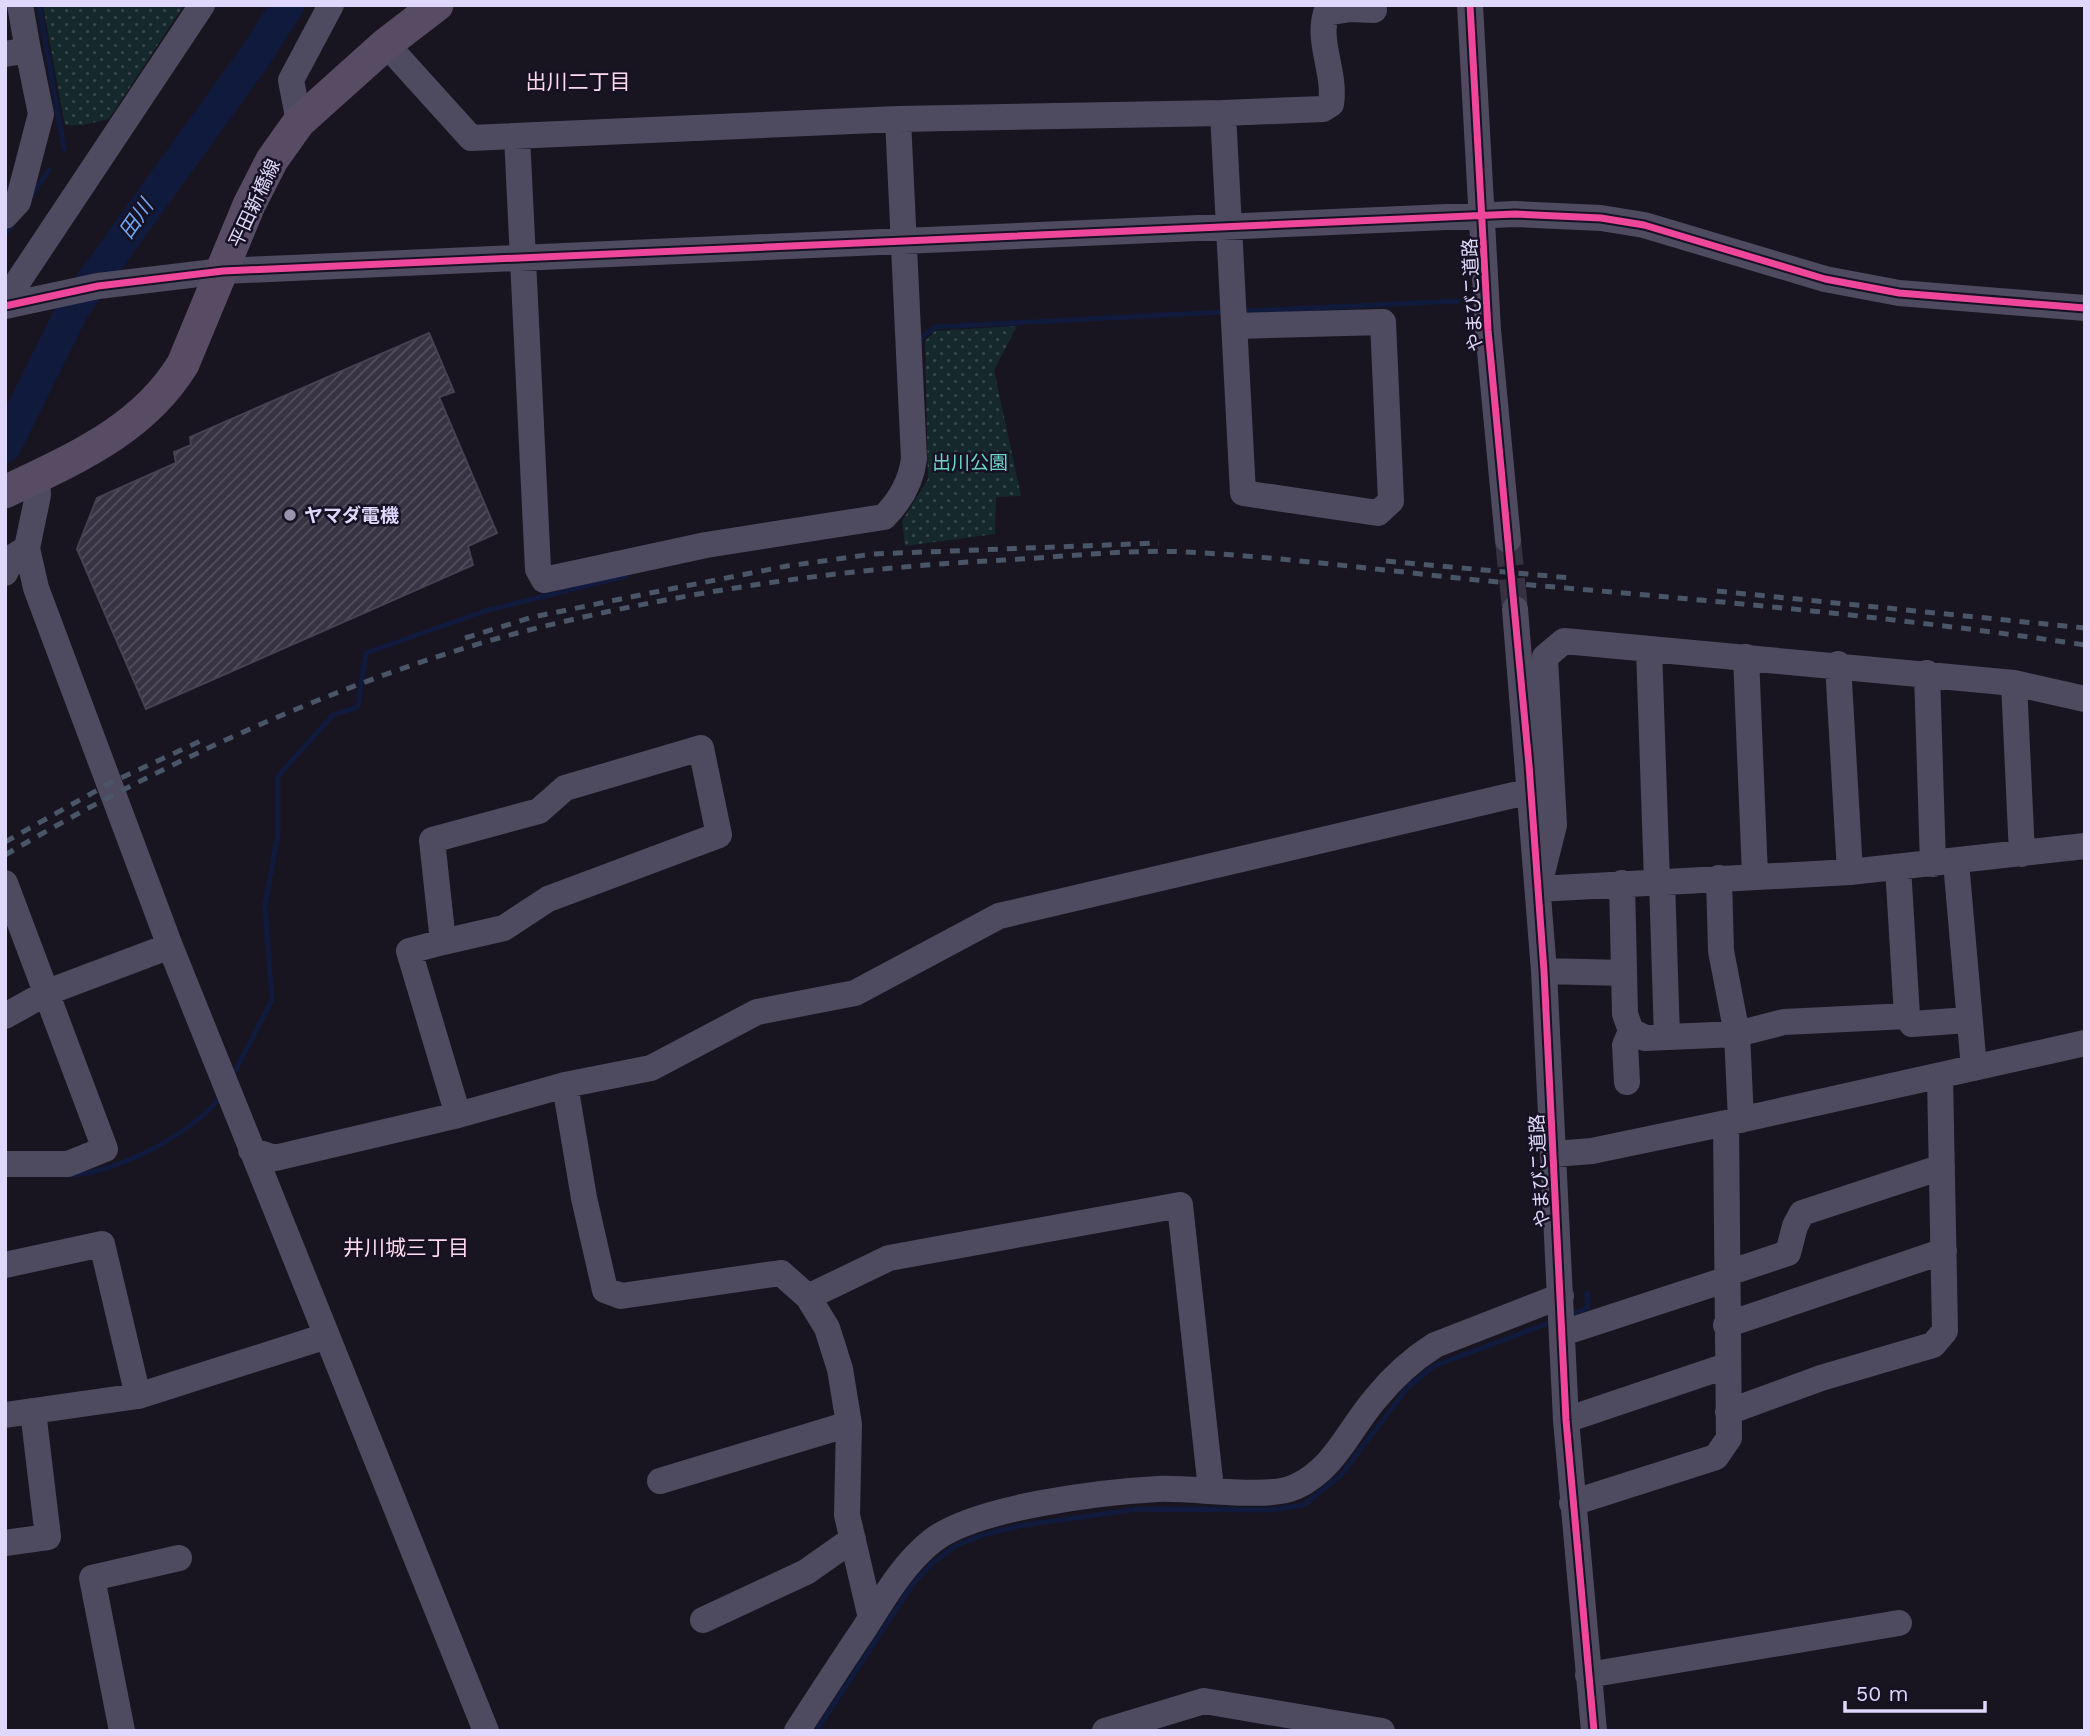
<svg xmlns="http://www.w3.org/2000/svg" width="2090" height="1736" viewBox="0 0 2090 1736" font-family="'Work Sans','Noto Sans JP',sans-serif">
<defs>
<pattern id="park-dots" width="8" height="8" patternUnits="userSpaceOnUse" patternTransform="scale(1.75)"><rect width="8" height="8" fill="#15292c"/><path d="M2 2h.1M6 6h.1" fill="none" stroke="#37474c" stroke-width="1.8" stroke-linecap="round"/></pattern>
<pattern id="building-hatch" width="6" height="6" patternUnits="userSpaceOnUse" patternTransform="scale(1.75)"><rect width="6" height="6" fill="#383342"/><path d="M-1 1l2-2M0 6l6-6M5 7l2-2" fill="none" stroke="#54505e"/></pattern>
</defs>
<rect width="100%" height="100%" fill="#181520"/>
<path fill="url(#park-dots)" d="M 43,5 L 184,5 L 109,119 L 83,125 L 65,125 Z
M 1017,326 L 994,370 L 1021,496 L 996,497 L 995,534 L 905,546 L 902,521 L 928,479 L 925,341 L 935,331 Z"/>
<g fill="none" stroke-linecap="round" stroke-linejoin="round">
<path stroke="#101a3d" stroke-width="5" d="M 39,5 L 64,149
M 31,196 L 49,170
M 5,235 L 12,225
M 1248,311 L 1458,301
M 920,345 L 920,339 L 935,327 L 1224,312
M 232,1077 L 272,1000 L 265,905 L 278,834 L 278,776 L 333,715 L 358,707 L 366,653 L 485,611 L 626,576
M 71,1175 C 114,1174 199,1131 222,1094
M 1570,1315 L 1588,1308 L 1587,1293
M 816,1731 L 913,1584 L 930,1565 L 957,1545 L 986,1534 L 1024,1525 L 1139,1509 L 1271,1510 L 1304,1505 L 1341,1475 L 1408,1387 L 1434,1366 L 1554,1321"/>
<path stroke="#101a3d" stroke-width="33" d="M 5,446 L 74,307 L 256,55 L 288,5"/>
</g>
<path fill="url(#building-hatch)" stroke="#464153" stroke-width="2" d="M 429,333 L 454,392 L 439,397 L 497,533 L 468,546 L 473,565 L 146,709 L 77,549 L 97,498 L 176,463 L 174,452 L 191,445 L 190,437 Z"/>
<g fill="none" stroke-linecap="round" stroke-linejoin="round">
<path stroke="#363241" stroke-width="26" stroke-dasharray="26 13" stroke-linecap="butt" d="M 1508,540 L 1515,609"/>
<path stroke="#4e4b60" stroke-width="26" d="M 1470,5 L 1488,330 L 1508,540
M 386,44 L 471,138 L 898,119 L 1223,113 L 1243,493 L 1378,513 L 1391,501 L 1383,322 L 1235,326
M 5,54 L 28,50 L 20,5
M 1223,113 L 1323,109 L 1331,104 C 1336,73 1317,43 1326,13 L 1350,9 L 1374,10
M 299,122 L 291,80 L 331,5
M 517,136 L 538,569 L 544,580 L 706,545 L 884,517 C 901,500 911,482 914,459 L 898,119
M 5,216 L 18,202 L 41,114 L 28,50
M 5,306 L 98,286 L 223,271 L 1515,214 L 1601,218 L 1644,225 L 1825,279 L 1899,293 L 2085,308
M 6,306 L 19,280 L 202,5
M 37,476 L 38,495 L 27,548 L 36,588 L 170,946 L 486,1731
M 5,573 L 13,557 L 27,548
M 1515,609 L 1544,971 L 1566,1420 L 1594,1731
M 1649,649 L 1657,881
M 1746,657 L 1755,875
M 1838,664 L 1850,872
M 1927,673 L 1933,864
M 2014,683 L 2022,854
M 2085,699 L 2014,683 L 1564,641 L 1545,657 L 1554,825 L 1538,889 L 1850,872 L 2085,846
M 1956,862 L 1974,1068
M 1898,867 L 1907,1016
M 1662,881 L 1667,1037
M 5,883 L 105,1149 L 68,1164 L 5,1164
M 1622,883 L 1625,1014 L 1631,1031 L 1625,1045 L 1627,1082
M 443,942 L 504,928 L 548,899 L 719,835 L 701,748 L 565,788 L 539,811 L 432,840 L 443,942 L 409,951 L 458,1115
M 1544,971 L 1624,973
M 5,1016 L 48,992 L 170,946
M 1631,1031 L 1645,1038 L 1737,1034 L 1721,951 L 1719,878
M 565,1085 L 584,1198 L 605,1290 L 621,1296 L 781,1273 L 808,1297 L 827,1328 L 840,1369 L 849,1424 L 847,1515 L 871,1618
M 1741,1120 L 1737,1034 L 1784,1022 L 1907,1016 L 1912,1024 L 1968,1020
M 251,1150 L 275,1158 L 458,1115 L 565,1085 L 651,1068 L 757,1012 L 855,993 L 999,916 L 1531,791
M 1554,1154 L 1592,1151 L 1726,1123 L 2085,1043
M 5,1265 L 102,1244 L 138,1396
M 1728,1273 L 1788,1253 L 1795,1226 L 1802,1213 L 1942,1167
M 808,1297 L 889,1258 L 1180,1205 L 1211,1489
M 1726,1325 L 1944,1251
M 1563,1333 L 1725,1280
M 1728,1412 L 1821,1378 L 1933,1345 L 1945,1331 L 1940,1077
M 5,1415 L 138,1396 L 317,1339 L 324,1334
M 1566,1420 L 1726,1366
M 660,1481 L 849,1424
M 1572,1503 L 1716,1457 L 1729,1438 L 1726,1123
M 5,1543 L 48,1537 L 33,1411
M 703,1620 L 806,1572 L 853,1539
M 1588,1675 L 1899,1623
M 122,1731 L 92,1578 L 179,1558
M 797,1731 C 819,1697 841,1663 864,1629 C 884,1598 903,1564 932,1541 C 975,1507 1102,1492 1158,1489 C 1193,1487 1267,1500 1295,1487 C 1335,1469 1349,1429 1376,1398 C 1393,1377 1413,1359 1435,1345 L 1561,1296
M 1105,1731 L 1204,1701 L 1382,1731"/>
<path stroke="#584c64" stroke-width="33" d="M 5,492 C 73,459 142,431 183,364 L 249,205 L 272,160 L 299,122 L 386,44 L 437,5"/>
<path stroke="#485668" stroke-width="5" stroke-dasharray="10 9" stroke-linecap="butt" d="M 1386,561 L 1571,578
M 1717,591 L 2085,628
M 465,638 L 533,617 L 650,593 L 787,566 L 873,554 L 1159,543
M 5,842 L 110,783 L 207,738
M 5,855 C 163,762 359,672 537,628 C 691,590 847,568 1004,560 C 1064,557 1127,549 1187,552 C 1298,558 1408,574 1519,584 C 1708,600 1897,617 2085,645"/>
<g stroke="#171124" stroke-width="11">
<path id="cycleway" d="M 1470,5 L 1488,330 L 1529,765 L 1544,971 L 1566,1420 L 1594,1731
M 5,306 L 98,286 L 223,271 L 1515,214 L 1601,218 L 1644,225 L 1825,279 L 1899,293 L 2085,308"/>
</g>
<use href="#cycleway" stroke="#ed469a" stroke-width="7"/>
</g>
<circle fill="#9a94af" stroke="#171124" stroke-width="2.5" cx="290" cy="515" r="7"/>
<g text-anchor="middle" stroke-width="5" stroke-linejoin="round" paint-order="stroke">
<g font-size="19" fill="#e0d8fc" stroke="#171124">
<text transform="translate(254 203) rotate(-65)" y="7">平田新橋線</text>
<text transform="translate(1472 295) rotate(-93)" y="7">やまびこ道路</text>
<text transform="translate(1539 1171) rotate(-93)" y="7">やまびこ道路</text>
</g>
<g font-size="19" fill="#6ad6c8" stroke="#171124">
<text x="970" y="469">出川公園</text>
</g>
<g font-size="19" font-weight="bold" fill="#e0d8fc" stroke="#171124" text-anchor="start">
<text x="304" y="522">ヤマダ電機</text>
</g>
<g font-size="21" fill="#fcdaeb" stroke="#171124">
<text x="578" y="89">出川二丁目</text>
<text x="406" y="1255">井川城三丁目</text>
</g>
<g font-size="21" font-style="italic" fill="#6fa6f2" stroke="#171124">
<text transform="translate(136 219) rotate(-55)" y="7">田川</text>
</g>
</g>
<rect width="2090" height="1736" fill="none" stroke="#e0d8fc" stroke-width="14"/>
<path d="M1845 1701v10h140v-10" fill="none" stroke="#e0d8fc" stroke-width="3.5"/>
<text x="1856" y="1701" font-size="21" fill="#e0d8fc" stroke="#171124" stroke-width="5" paint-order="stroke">50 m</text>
</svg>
